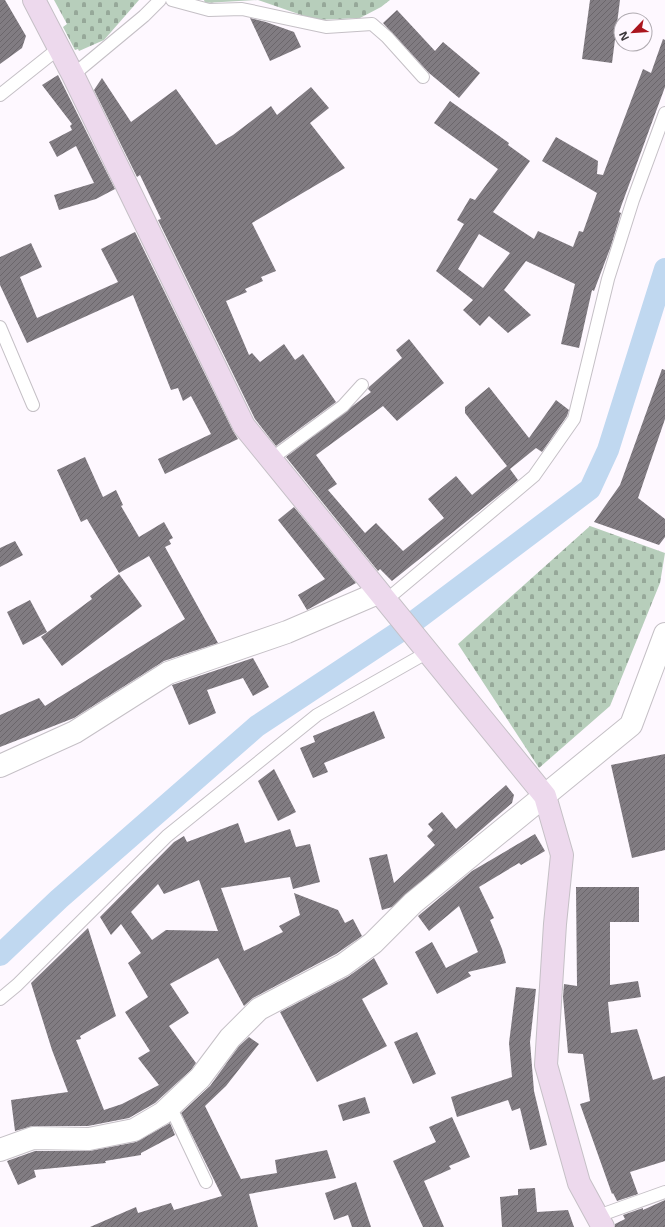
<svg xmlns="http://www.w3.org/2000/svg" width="665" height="1227" viewBox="0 0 665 1227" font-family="'Noto Sans',sans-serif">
<defs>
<pattern id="cemetery-stones" width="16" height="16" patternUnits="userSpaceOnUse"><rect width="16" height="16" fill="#b7cebb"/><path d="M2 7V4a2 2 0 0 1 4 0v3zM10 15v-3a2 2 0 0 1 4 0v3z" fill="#96a899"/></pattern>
<pattern id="building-hatch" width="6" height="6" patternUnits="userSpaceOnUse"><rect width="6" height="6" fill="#817c82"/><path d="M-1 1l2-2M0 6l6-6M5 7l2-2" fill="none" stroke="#6b666b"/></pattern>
</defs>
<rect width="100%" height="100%" fill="#fef8ff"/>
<path fill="url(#cemetery-stones)" d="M 54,0 L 139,0 L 104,40 L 79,51 L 78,49 L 75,50 L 63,27 L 67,24 Z
M 204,0 L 390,0 L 381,7 L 360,18 L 316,20 L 258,0 L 205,3 Z
M 590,526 L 665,553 L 660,583 L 610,706 L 539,768 L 458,644 Z"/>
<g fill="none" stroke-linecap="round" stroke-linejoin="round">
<path stroke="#c0d8f0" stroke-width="22" d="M 0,955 L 59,899 L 257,726 L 408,626 L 590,489 L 608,450 L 665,269"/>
</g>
<path fill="url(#building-hatch)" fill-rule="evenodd" d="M 0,0 L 5,0 L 26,36 L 22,48 L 0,64 Z
M 590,0 L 620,0 L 612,63 L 582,59 Z
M 397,10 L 435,51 L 443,42 L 480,73 L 459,98 L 429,73 L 383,23 Z
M 250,18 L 266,22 L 294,32 L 301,47 L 270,61 Z
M 663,39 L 665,40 L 665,87 L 619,212 L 621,213 L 611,246 L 594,291 L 592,290 L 579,348 L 561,344 L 575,284 L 526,261 L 504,290 L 531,315 L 508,333 L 489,316 L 480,326 L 463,310 L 473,300 L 436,271 L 464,224 L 457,220 L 470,198 L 475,200 L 498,169 L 434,123 L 450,101 L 509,143 L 508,145 L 530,161 L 493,212 L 534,239 L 538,231 L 573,247 L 579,231 L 583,232 L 597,193 L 542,161 L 556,137 L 598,161 L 597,174 L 603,175 L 643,69 L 651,73 ZM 479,234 L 510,253 L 483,288 L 458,269 Z
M 58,75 L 115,189 L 96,199 L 59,210 L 54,195 L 94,183 L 76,146 L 57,157 L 49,142 L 72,130 L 70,126 L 72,124 L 42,85 Z
M 102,78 L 131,122 L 176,89 L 216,145 L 233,135 L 271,106 L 277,115 L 311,87 L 329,108 L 310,123 L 345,168 L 252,223 L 276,271 L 261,277 L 263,281 L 245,289 L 247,292 L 226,301 L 249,355 L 252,353 L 260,362 L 284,344 L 295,360 L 303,354 L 336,402 L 276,446 L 255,419 L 158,220 L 161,219 L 140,175 L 137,177 L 94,90 Z
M 135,232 L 233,431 L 238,439 L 165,474 L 158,459 L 211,434 L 191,396 L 183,401 L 178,388 L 171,390 L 133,295 L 27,343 L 0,285 L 0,257 L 31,243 L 42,267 L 20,277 L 37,318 L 118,282 L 101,249 Z
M 409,339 L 444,383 L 397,421 L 383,406 L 316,455 L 337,484 L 328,490 L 365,533 L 376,523 L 403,551 L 444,518 L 428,499 L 456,476 L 472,495 L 507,466 L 465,413 L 465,407 L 489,387 L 529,438 L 556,400 L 569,410 L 567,416 L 542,452 L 536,448 L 510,469 L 518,480 L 392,581 L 380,569 L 378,571 L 286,457 L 371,392 L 368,389 L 369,387 L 402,358 L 396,350 Z
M 662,369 L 665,370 L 665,419 L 638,498 L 665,519 L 665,537 L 659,545 L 594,522 L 620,485 Z
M 85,457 L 103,497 L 116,490 L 123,505 L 121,506 L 139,537 L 164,522 L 173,538 L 169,540 L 171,544 L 165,547 L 218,643 L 164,661 L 74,718 L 0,747 L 0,715 L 39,698 L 45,706 L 185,619 L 149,556 L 119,573 L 87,519 L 81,522 L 57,470 Z
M 294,507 L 356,583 L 307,610 L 298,595 L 325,579 L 278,520 Z
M 15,541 L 23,555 L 0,567 L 0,548 Z
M 119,574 L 142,606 L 62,666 L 41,637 L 92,599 L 90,596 Z
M 30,600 L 47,632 L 23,645 L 7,612 Z
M 253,658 L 269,687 L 253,696 L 243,678 L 207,690 L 216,713 L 189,725 L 172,685 Z
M 374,711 L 385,738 L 324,763 L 328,772 L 313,778 L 300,748 L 315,742 L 313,736 Z
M 665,754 L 665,850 L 632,858 L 611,765 Z
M 274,769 L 296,812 L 278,821 L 258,781 Z
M 506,785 L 514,795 L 512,803 L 392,907 L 382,910 L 369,858 L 387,854 L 394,883 L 435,845 L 427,836 L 433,830 L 428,824 L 442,812 L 456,829 Z
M 238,823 L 245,843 L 290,829 L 296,847 L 310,844 L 320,882 L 293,889 L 290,877 L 221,888 L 244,951 L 283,932 L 279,926 L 300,915 L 294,893 L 338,910 L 345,923 L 353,919 L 362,936 L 336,954 L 253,998 L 244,1006 L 218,958 L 170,984 L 189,1013 L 169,1026 L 196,1063 L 191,1070 L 155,1103 L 129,1118 L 88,1126 L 33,1126 L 15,1131 L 11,1100 L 68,1092 L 52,1050 L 31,983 L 88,928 L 116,1016 L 80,1036 L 81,1039 L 76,1040 L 104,1110 L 122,1104 L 159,1085 L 138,1058 L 150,1051 L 125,1012 L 148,997 L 128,963 L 141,953 L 121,924 L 111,935 L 100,917 L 174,842 L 184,836 L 187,842 ZM 199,880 L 218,931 L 166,930 L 152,940 L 131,912 L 158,884 L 164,894 Z
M 535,834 L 545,851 L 521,865 L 519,863 L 479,887 L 494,918 L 490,920 L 502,949 L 506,963 L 468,972 L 471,976 L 437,994 L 415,952 L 432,942 L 446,968 L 478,952 L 459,906 L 429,931 L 418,916 L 472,871 Z
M 576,887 L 639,887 L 639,922 L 610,922 L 610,985 L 638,981 L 641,997 L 608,1002 L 611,1033 L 637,1029 L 653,1080 L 665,1076 L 665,1161 L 630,1172 L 638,1194 L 617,1201 L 613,1193 L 612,1194 L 580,1104 L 590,1101 L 583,1054 L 568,1053 L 563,997 L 564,984 L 577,986 Z
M 374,958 L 388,984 L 362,999 L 387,1046 L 317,1082 L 280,1012 L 349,976 Z
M 516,987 L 536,989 L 530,1042 L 534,1091 L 547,1145 L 530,1150 L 520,1108 L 512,1111 L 508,1100 L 457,1117 L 451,1097 L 512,1077 L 509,1043 Z
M 417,1032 L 436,1074 L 413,1084 L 394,1042 Z
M 249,1037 L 259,1044 L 226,1086 L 205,1106 L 241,1179 L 277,1173 L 275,1160 L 327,1150 L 336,1178 L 249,1194 L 258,1227 L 90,1227 L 136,1207 L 138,1213 L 171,1203 L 174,1210 L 222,1196 L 181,1113 L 210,1086 L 239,1046 Z
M 365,1097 L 370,1113 L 343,1121 L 338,1105 Z
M 452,1117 L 470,1157 L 449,1166 L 451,1169 L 424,1181 L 444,1227 L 423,1227 L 393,1161 L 436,1142 L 429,1127 Z
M 170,1123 L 175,1135 L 141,1153 L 141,1155 L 105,1161 L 106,1163 L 34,1170 L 36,1177 L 18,1185 L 7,1161 L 35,1151 L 89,1151 L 136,1142 Z
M 356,1182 L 371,1227 L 352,1227 L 348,1215 L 334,1220 L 325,1193 Z
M 535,1188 L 537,1212 L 568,1210 L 574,1227 L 502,1227 L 500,1197 L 518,1195 L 518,1189 Z
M 665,1200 L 665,1227 L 615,1227 L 615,1224 L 625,1219 L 623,1215 L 643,1208 L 643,1210 Z"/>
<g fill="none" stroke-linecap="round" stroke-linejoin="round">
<g stroke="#c5c0c6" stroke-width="14">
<path id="lane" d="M 172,0 L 209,10 L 242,9 L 326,27 L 372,24 L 387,37 L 423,77
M 73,75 L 144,16 L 160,0
M 0,95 L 59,48
M 0,327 L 33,405
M 271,459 L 343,406 L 362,385
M 385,601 L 534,476 L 574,419 L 608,279 L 633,200 L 665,113
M 0,999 L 17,985 L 167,836 L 317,715 L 428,652
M 170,1106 L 206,1182
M 598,1216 L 665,1192"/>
</g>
<g stroke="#c5c0c6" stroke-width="24">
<path id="street" d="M 0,766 L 75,732 L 168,673 L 287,632 L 378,593
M 0,1150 L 33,1138 L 89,1139 L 134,1130 L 163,1113 L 200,1078 L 230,1038 L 259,1009 L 343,965 L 373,943 L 413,903 L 631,725 L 665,634"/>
</g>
<g stroke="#c5c0c6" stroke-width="24">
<path id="secondary" d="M 34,0 L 73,75 L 244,426 L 545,796 L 562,855 L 555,924 L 546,1065 L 579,1183 L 603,1227"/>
</g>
<use href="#lane" stroke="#fff" stroke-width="12"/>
<use href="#street" stroke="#fff" stroke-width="22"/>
<use href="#secondary" stroke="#edd9ed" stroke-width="22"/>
</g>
<g transform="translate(633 32) rotate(245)"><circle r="19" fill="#fef8ff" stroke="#afaab0"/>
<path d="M0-3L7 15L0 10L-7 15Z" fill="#aa151e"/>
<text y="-6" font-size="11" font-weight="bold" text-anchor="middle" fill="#393639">N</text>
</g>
</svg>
